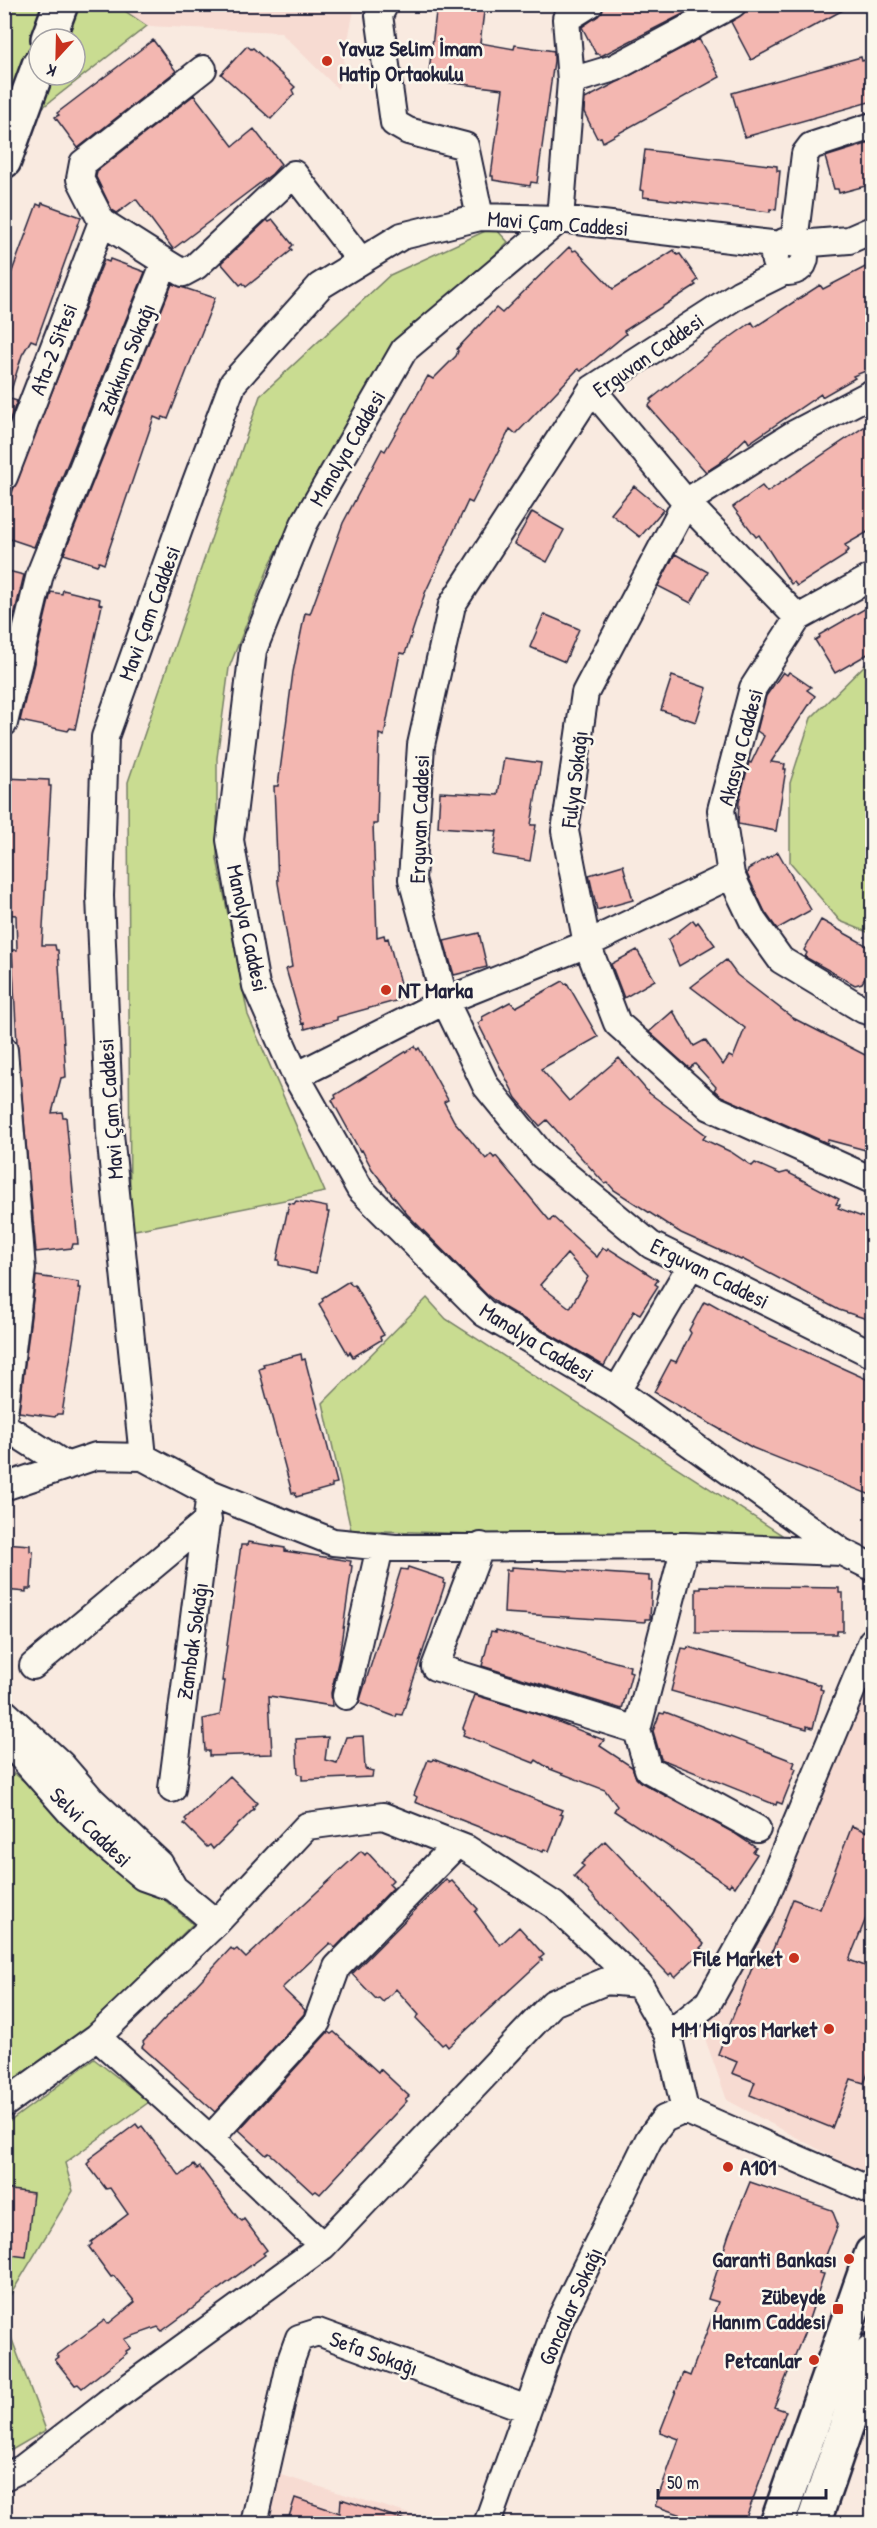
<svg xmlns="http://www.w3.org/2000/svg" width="877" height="2528" viewBox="0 0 877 2528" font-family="'Patrick Hand',sans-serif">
<rect width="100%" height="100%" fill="#f9eae0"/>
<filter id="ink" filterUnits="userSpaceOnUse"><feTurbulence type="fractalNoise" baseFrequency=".0167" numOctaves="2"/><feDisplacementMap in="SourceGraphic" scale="12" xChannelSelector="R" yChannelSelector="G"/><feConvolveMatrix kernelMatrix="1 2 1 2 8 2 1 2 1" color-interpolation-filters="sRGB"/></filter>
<g filter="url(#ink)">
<path fill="#f7dbd2" d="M 116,5 L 355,5 L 338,89 L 280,32 L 147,26 Z
M 872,1680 L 872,2178 L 727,2100 L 699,2022 L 728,1992 Z
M 274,2473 L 439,2523 L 266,2524 Z"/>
<path fill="#c9dc91" stroke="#767f66" stroke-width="1.5" d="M 11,5 L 46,5 L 5,110 L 5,15 Z
M 80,5 L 116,5 L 147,26 L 38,111 L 52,75 L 75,75 L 75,39 L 66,39 Z
M 494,227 L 508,242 L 384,363 L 311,485 L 270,564 L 229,668 L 217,758 L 217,859 L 248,1015 L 325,1192 L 130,1231 L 128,782 L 260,396 L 390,275 Z
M 872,658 L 872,934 L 840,921 L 790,862 L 790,783 L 811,718 Z
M 427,1298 L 446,1319 L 796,1544 L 351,1530 L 323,1403 Z
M 14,1773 L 193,1924 L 74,2041 L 4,2090 L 4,1789 Z
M 94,2059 L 149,2102 L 65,2163 L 73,2191 L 5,2304 L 5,2125 Z
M 5,2321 L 46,2430 L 5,2454 L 4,2454 Z"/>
<path fill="#f3b7b1" stroke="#22223b" stroke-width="1.5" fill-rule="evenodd" d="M 437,4 L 485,4 L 480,43 L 514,49 L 515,45 L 554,51 L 554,61 L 537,183 L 531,182 L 530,186 L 493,180 L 493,176 L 491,176 L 503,89 L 428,80 Z
M 605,4 L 681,4 L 685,13 L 601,56 L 599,54 L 596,54 L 582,27 L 598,16 Z
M 748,4 L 854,4 L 751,60 L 731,22 L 745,12 Z
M 699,39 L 720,77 L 603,142 L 601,137 L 597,138 L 584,112 L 585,99 Z
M 153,40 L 176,71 L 78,148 L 55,117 L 59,115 L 57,113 Z
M 247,46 L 251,49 L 253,48 L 295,87 L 292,90 L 294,94 L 271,119 L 221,74 Z
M 861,57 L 862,61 L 865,60 L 873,85 L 873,101 L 745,137 L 732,93 Z
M 194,95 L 233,146 L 254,129 L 281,164 L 272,174 L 173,249 L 136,199 L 117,213 L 112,210 L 96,177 L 97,171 Z
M 873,142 L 873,184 L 839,193 L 838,189 L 834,189 L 825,157 Z
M 645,150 L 777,166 L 777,171 L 780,171 L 776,210 L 770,209 L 770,212 L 643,197 L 644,191 L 640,190 Z
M 42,203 L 81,217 L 36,342 L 31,340 L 22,355 L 9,397 L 4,396 L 4,293 L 37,204 L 41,206 Z
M 267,220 L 269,222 L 273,220 L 293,245 L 290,248 L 292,250 L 246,287 L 243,283 L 240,285 L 221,263 Z
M 569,247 L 573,251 L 576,250 L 613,289 L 674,250 L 677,255 L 680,254 L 698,280 L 694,283 L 696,285 L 624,331 L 626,334 L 581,371 L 578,369 L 516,434 L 510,429 L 472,503 L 468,501 L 425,593 L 405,654 L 400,653 L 384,736 L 379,734 L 377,824 L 373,824 L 377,937 L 384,935 L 385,939 L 388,938 L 403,995 L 398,997 L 399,1000 L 337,1017 L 337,1020 L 305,1029 L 304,1023 L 302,1024 L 286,969 L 292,967 L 278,883 L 274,786 L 278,786 L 293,672 L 305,613 L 310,614 L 343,523 L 382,449 L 385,451 L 428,376 L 433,379 L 456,356 L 458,351 L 457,349 L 496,308 L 502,313 Z
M 110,259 L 145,272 L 34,547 L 4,537 L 4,513 L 104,260 L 109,262 Z
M 873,263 L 873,368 L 853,376 L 855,378 L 822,397 L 821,394 L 749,443 L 746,438 L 720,463 L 706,472 L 648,406 L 652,402 L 650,400 L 715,348 L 752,322 L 755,327 L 820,285 L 823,289 Z
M 172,284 L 215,298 L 168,419 L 163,417 L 161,420 L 154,417 L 104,564 L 99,562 L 97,565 L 64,554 Z
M 4,397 L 17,401 L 4,434 Z
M 873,421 L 873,529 L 845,545 L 849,550 L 845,553 L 846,555 L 797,586 L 794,582 L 791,584 L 759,535 L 756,537 L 733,507 L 762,486 L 767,492 Z
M 634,486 L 663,510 L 640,537 L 611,514 Z
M 532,512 L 564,530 L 547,562 L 514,544 Z
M 675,554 L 708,572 L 691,603 L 658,586 Z
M 4,570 L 24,575 L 4,657 Z
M 63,590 L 100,599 L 99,604 L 102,605 L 75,729 L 70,728 L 68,731 L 20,721 L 51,592 L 62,594 Z
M 873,604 L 873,651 L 835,673 L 815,640 L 820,637 L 819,635 Z
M 544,614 L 579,629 L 565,662 L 530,647 Z
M 783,672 L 787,675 L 789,672 L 811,687 L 807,690 L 815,696 L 771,762 L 785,764 L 784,769 L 786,769 L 776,831 L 738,824 L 739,802 L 749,762 L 751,763 L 764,736 L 757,731 L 766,696 Z
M 672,676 L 707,688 L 696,722 L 661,710 Z
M 504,758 L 541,763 L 531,825 L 536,825 L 530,861 L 493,855 L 497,831 L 438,827 L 440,792 L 498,795 Z
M 5,778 L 49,780 L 49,786 L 51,786 L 42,945 L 55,945 L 56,950 L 58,950 L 66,1077 L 61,1078 L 52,1113 L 62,1112 L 63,1117 L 66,1117 L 78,1244 L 73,1244 L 72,1248 L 36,1252 L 17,1044 L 12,950 L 17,950 L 16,915 L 4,914 Z
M 778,852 L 811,910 L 777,929 L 765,912 L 747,874 L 748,869 Z
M 623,865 L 633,900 L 597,910 L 589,875 Z
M 693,920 L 696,924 L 698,922 L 715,945 L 679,966 L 668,940 Z
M 821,920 L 873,949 L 873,965 L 862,983 L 855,985 L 805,957 L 807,953 L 804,950 Z
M 479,933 L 487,967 L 454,975 L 444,941 Z
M 637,950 L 655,980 L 624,998 L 611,964 Z
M 726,960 L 737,975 L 793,1018 L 873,1059 L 873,1152 L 828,1140 L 827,1143 L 721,1096 L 714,1090 L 716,1087 L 695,1064 L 689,1068 L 649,1032 L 673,1011 L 694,1046 L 705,1040 L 723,1065 L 729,1056 L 733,1058 L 745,1028 L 691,987 Z
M 563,981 L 565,984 L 567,983 L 598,1037 L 541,1069 L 569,1101 L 619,1058 L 649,1093 L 706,1135 L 703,1139 L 731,1152 L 752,1166 L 755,1163 L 780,1174 L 787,1172 L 839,1199 L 836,1204 L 840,1205 L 838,1208 L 873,1221 L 873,1321 L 839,1310 L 742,1259 L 741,1260 L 681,1233 L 614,1190 L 608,1183 L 605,1184 L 547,1120 L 540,1126 L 516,1098 L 478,1023 L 483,1020 L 482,1017 L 510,1002 L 516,1007 Z
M 415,1046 L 417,1050 L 419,1048 L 448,1100 L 444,1102 L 454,1121 L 486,1159 L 491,1154 L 494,1158 L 496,1156 L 550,1221 L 553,1217 L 597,1257 L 603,1248 L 607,1250 L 608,1248 L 658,1280 L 655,1284 L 658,1286 L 640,1314 L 634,1311 L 604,1366 L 500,1305 L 487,1295 L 407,1214 L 372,1169 L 362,1150 L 360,1151 L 332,1100 L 336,1098 L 335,1095 ZM 567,1254 L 588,1277 L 570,1308 L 540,1285 Z
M 296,1201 L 327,1207 L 327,1212 L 329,1212 L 316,1273 L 279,1265 L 279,1260 L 277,1260 L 289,1203 L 294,1204 Z
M 36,1276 L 79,1282 L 78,1288 L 81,1288 L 62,1414 L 57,1414 L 55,1417 L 19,1412 Z
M 349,1281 L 352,1285 L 354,1284 L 384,1335 L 380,1337 L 381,1340 L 353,1357 L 350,1352 L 348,1354 L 319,1304 L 323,1301 L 322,1298 Z
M 704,1302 L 708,1304 L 709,1302 L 760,1331 L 873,1382 L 873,1496 L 753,1448 L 654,1392 L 671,1360 L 676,1362 L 691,1333 L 689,1330 Z
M 301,1354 L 302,1360 L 305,1359 L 337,1483 L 332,1484 L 332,1487 L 296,1497 L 295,1493 L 292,1493 L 259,1369 L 264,1367 L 263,1364 Z
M 248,1542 L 285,1548 L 285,1551 L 351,1561 L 350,1565 L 352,1566 L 339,1658 L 331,1693 L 332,1706 L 269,1696 L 272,1754 L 209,1756 L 209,1751 L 205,1751 L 203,1719 L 220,1715 L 225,1681 L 222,1681 L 241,1545 L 247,1545 Z
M 4,1543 L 30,1545 L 30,1551 L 33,1552 L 31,1589 L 26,1589 L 26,1592 L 4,1590 Z
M 408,1567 L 444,1579 L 443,1583 L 445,1584 L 402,1715 L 397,1714 L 396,1717 L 359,1703 L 401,1569 L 407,1570 Z
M 511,1567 L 649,1576 L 649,1581 L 652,1581 L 650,1619 L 645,1619 L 645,1622 L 504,1613 L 506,1570 L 511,1570 Z
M 701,1586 L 839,1588 L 839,1593 L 843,1593 L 843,1631 L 837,1631 L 837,1634 L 696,1633 L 696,1589 L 701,1589 Z
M 496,1630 L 630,1666 L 629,1671 L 632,1672 L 622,1709 L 482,1666 L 491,1631 L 496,1632 Z
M 688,1647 L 821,1685 L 820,1689 L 823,1690 L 813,1728 L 807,1726 L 807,1729 L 671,1691 L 682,1648 L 687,1649 Z
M 475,1695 L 546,1717 L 604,1740 L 600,1746 L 632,1767 L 636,1778 L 640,1782 L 734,1833 L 756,1848 L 753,1852 L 757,1854 L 735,1887 L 731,1883 L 729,1886 L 614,1811 L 617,1806 L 605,1790 L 550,1769 L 536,1760 L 534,1763 L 463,1735 L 465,1730 L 463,1728 Z
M 665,1712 L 795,1762 L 793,1767 L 796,1769 L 782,1804 L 777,1802 L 776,1805 L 661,1759 L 653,1731 L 660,1713 L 664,1714 Z
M 363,1736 L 365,1769 L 373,1771 L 372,1777 L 302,1780 L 302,1775 L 298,1774 L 296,1739 L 328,1737 L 325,1760 L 337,1763 L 346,1737 Z
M 433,1759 L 562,1810 L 560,1814 L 563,1815 L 549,1851 L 544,1849 L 543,1852 L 415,1802 L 417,1797 L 414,1795 L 428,1760 L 432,1761 Z
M 230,1776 L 257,1803 L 253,1807 L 254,1809 L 213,1849 L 210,1845 L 207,1847 L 184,1824 L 187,1821 L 185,1819 Z
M 852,1826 L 873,1834 L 873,1901 L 849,1960 L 873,1969 L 873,2062 L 864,2083 L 851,2079 L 832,2128 L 750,2095 L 755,2082 L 732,2073 L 737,2062 L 718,2054 L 754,1963 L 766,1967 L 793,1899 L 820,1909 Z
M 605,1841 L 704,1944 L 700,1948 L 703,1950 L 675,1977 L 671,1973 L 669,1975 L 574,1876 L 584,1866 L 581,1864 Z
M 361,1851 L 365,1855 L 367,1852 L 393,1880 L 389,1884 L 393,1888 L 335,1948 L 330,1943 L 282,1988 L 305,2010 L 304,2014 L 215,2112 L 142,2047 L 144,2044 L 143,2042 L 231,1948 L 234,1951 L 237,1949 L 246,1958 Z
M 446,1879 L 449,1883 L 452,1881 L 478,1909 L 475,1912 L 500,1945 L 519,1927 L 544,1955 L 540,1958 L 542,1960 L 448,2047 L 445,2043 L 442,2045 L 416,2018 L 419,2015 L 396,1989 L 383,2002 L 379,1998 L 376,1999 L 352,1974 Z
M 328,2032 L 331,2034 L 334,2032 L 378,2072 L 380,2069 L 409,2096 L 405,2099 L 407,2101 L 320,2194 L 316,2191 L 313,2193 L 274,2157 L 269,2153 L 266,2155 L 239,2130 Z
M 136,2124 L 139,2128 L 142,2126 L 180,2176 L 194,2165 L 197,2169 L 200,2167 L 238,2218 L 242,2221 L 244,2219 L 267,2250 L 263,2253 L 265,2255 L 162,2331 L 158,2327 L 124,2339 L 131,2348 L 126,2351 L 127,2353 L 82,2388 L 78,2384 L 75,2385 L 55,2360 L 59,2357 L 57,2355 L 105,2320 L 108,2324 L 135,2302 L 114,2276 L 111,2277 L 89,2247 L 92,2244 L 91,2242 L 128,2214 L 110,2188 L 106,2189 L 87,2164 L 90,2161 L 89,2159 Z
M 750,2182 L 832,2210 L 838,2225 L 819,2273 L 824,2274 L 805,2331 L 774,2407 L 786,2411 L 744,2523 L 706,2523 L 655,2506 L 679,2439 L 660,2432 L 683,2373 L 690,2376 L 718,2302 L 708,2299 L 729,2234 Z
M 4,2189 L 33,2193 L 26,2257 L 4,2254 Z
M 295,2498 L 340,2513 L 341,2499 L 405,2520 L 404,2523 L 287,2523 Z"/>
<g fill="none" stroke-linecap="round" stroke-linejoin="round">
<g stroke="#22223b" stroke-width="30">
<path id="street" d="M 385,4 L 379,15 L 394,123 L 408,131 L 465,146 L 480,217
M 590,4 L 566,19 L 571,81 L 560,219 L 404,350 L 304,524 L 253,650 L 230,840 L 256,986 L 296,1076 L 360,1189 L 484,1313 L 617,1391 L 842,1552
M 571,81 L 614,68 L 733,4
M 794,242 L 805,154 L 811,146 L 872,126
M 799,244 C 821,270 774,286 774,254 L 784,242 L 799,244 L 849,240 L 872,230
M 165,262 L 102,222 L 80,179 L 83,163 L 203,69
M 785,271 L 739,294 L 592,389 L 452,605 L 421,745 L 412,879 L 445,1001 L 486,1086 L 542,1155 L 651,1245 L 872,1354
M 592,389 L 686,502 L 798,618
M 872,393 L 794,434 L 686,502 L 585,693 L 565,831 L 587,944 L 617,1023 L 710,1107 L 872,1180
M 4,477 L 102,222
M 872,577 L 798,618 L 753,688 L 721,810 L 731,875 L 753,921 L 781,960 L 864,1010 L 872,1012
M 4,723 L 40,574 L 165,262 L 183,273 L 196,266 L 294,174 L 361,261
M 4,1050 L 22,1269 L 4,1414
M 296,1076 L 445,1001 L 587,944 L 731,875
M 617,1391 L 691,1265
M 4,1426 L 67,1466
M 143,1457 L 110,1134 L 100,896 L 105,737 L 191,495 L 233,383 L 320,286 L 402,236 L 480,217 L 560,219 L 780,245
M 4,1487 L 96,1456 L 143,1457 L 210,1493 L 333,1542 L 395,1548 L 685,1546 L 842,1552 L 872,1567
M 481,1546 L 435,1667 L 637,1730 L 685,1546
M 33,1666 L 208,1520
M 346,1696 L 380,1547
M 4,1712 L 61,1764 L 92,1800 L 160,1864 L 174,1888
M 637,1730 L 648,1769 L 757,1829
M 4,1737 L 70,1812 L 105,1845 L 143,1877 L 174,1888 L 216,1923
M 172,1789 L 210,1493
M 668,2035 L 685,2110
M 97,2037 L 210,2139 L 323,2246
M 4,2104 L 97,2037 L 216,1923 L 307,1826 L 383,1816 L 467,1849 L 554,1905 L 639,1984
M 210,2139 L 317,2022 L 337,1967 L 456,1845
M 4,2477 L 23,2468 L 107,2403 L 323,2246 L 553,2003 L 606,1981 L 639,1984 L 668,2035 L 708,2003 L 762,1906 L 872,1641
M 254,2524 L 291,2360 L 299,2338 L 318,2332 L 527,2409
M 487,2524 L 559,2322 L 649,2139 L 664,2119 L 685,2110 L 872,2191"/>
</g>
<g stroke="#22223b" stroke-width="38">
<path id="secondary" d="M 48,39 L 61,4
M 4,161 L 39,65
M 777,2524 L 872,2253
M 813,2524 L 872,2351"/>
</g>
<use href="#street" stroke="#fbf7ec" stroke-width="26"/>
<use href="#secondary" stroke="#fbf7ec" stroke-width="33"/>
</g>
</g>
<g fill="#c8321e" stroke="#fbf7ec" stroke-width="2">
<circle cx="327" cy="61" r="6"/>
<circle cx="386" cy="990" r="6"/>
<circle cx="794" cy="1958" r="6"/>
<circle cx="829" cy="2029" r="6"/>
<circle cx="728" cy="2167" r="6"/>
<circle cx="849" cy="2259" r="6"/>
<rect x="832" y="2303" width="12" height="12" rx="3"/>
<circle cx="814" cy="2360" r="6"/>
</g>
<g text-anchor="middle" stroke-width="5" stroke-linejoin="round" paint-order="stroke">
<g font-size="22" font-weight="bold" fill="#22223b" stroke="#fbf7ec" text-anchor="end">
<text x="339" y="56" text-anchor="start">Yavuz Selim İmam<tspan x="339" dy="25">Hatip Ortaokulu</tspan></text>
<text x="398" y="998" text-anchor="start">NT Marka</text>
<text x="782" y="1966">File Market</text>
<text x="817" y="2037">MM Migros Market</text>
<text x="740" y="2175" text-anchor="start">A101</text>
<text x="837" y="2267">Garanti Bankası</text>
<text x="826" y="2304">Zübeyde<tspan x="826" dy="25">Hanım Caddesi</tspan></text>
<text x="802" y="2368">Petcanlar</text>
</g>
<g font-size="22" fill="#22223b" stroke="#fbf7ec">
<text transform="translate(558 223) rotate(4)" y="8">Mavi Çam Caddesi</text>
<text transform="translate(53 349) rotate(-69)" y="8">Ata-2 Sitesi</text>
<text transform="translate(648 355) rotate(-35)" y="8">Erguvan Caddesi</text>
<text transform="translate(126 359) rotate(-68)" y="8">Zakkum Sokağı</text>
<text transform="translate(347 448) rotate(-60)" y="8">Manolya Caddesi</text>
<text transform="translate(149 613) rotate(-70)" y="8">Mavi Çam Caddesi</text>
<text transform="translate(740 747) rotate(-75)" y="8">Akasya Caddesi</text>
<text transform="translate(574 779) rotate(-83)" y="8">Fulya Sokağı</text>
<text transform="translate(419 819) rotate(-88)" y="8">Erguvan Caddesi</text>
<text transform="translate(248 928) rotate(78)" y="8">Manolya Caddesi</text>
<text transform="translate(110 1109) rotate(-94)" y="8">Mavi Çam Caddesi</text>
<text transform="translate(710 1273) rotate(27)" y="8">Erguvan Caddesi</text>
<text transform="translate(537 1342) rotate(32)" y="8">Manolya Caddesi</text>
<text transform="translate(192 1641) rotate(-82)" y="8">Zambak Sokağı</text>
<text transform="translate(91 1827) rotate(44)" y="8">Selvi Caddesi</text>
<text transform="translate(570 2306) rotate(-66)" y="8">Goncalar Sokağı</text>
<text transform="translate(374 2353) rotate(20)" y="8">Sefa Sokağı</text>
</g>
</g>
<rect width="877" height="2528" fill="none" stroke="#fbf7ec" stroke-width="24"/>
<rect x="12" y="12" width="853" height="2504" fill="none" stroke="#22223b" stroke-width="2" filter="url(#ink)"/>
<g transform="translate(57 57) rotate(202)"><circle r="28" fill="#fbf7ec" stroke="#a4a2a5" stroke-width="1.5"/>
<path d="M0-4.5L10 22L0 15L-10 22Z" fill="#c8321e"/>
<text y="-9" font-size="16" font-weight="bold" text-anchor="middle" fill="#22223b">K</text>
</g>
<path d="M658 2489v9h168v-9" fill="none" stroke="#22223b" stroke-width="3"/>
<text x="667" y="2489" font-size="18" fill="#22223b" stroke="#fbf7ec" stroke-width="4.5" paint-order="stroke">50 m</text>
</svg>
